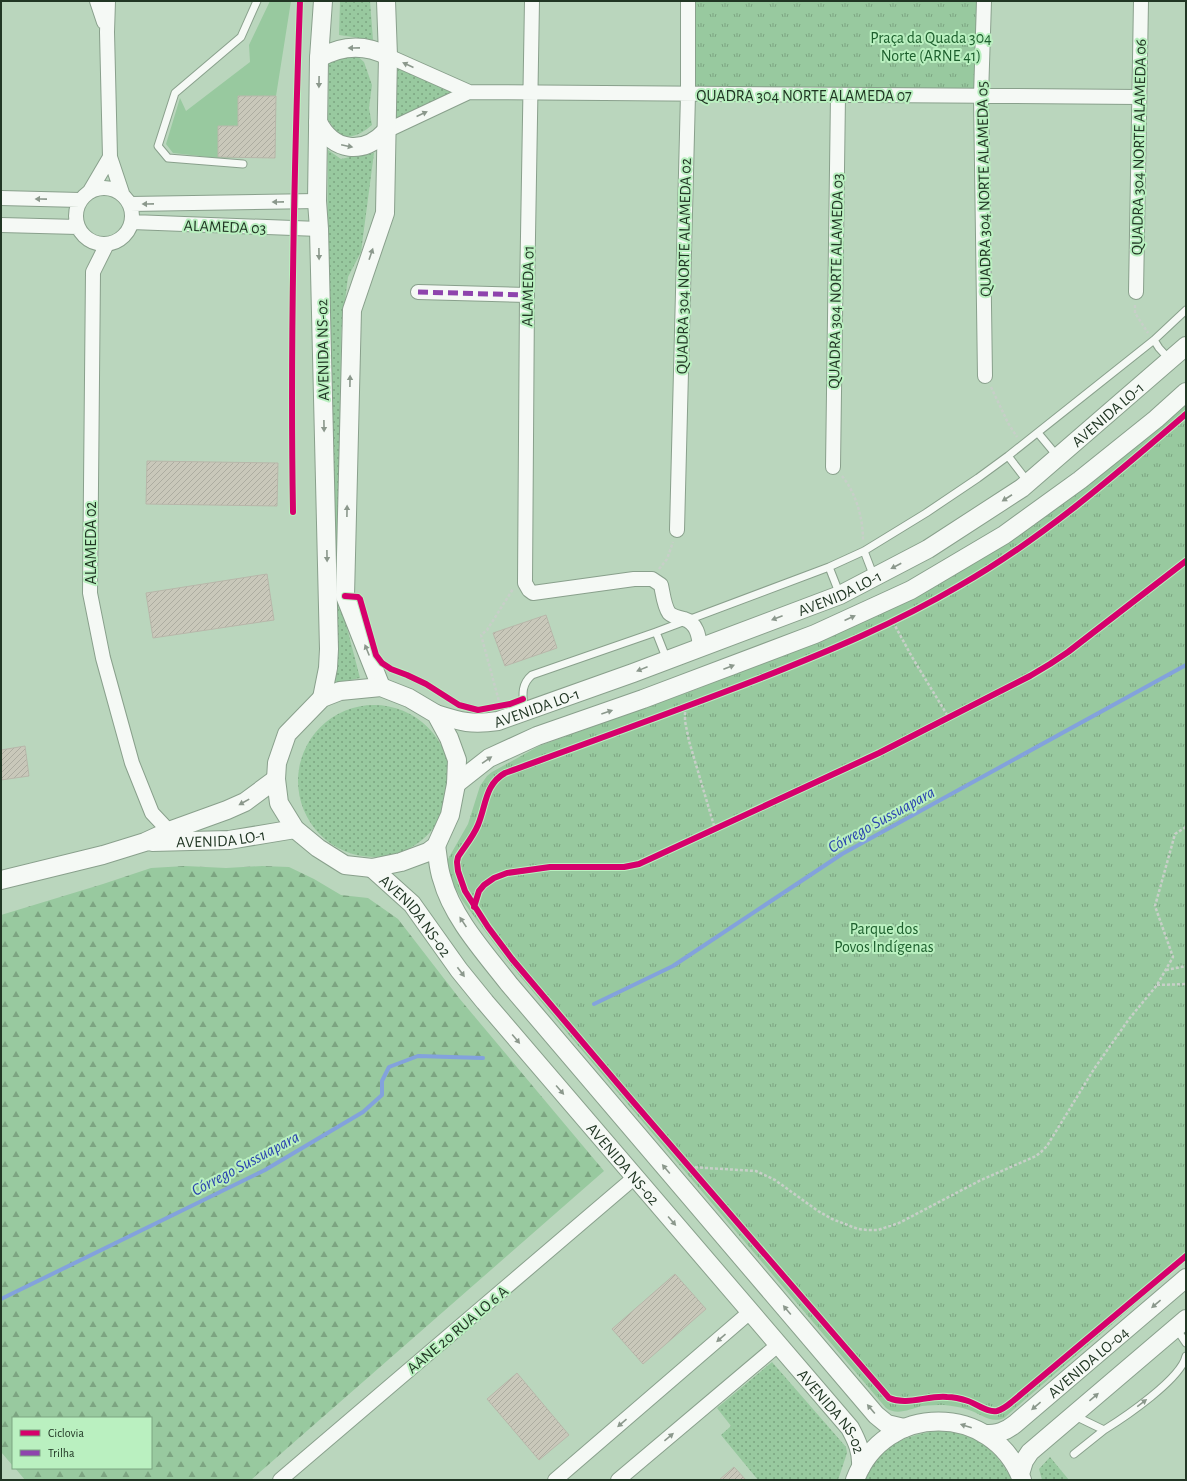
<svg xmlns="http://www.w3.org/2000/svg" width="1187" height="1481" viewBox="0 0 1187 1481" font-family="'Alegreya Sans',sans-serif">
<defs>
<pattern id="grass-dots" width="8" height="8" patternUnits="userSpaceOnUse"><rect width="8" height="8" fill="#98c99f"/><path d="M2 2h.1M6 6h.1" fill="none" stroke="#7ca481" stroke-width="1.8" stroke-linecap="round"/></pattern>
<pattern id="forest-firs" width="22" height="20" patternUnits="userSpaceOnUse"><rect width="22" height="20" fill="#98c99f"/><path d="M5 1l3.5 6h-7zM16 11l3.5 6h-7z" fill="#7ca481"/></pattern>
<pattern id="park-tufts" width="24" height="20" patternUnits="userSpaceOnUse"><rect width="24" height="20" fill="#98c99f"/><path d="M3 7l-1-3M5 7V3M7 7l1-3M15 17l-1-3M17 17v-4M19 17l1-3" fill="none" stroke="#7ca481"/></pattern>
<pattern id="building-hatch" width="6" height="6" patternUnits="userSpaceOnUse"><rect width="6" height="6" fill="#c9c8ba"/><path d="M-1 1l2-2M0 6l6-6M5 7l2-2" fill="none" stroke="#acaca0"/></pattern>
</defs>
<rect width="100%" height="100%" fill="#bad6bd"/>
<path fill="url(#grass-dots)" d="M 340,1 L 370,1 L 373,40 L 339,35 Z
M 342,55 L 356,55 L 364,62 L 372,85 L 369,108 L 372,125 C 361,134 353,139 339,135 L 328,120 L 329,62 Z
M 388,56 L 469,92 L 386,131 Z
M 328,150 L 341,159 L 363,154 L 374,153 L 361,252 L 348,277 L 341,333 L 339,597 L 360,678 L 331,684 L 327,269 Z
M298 781a76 76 0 1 1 152 0a76 76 0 1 1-152 0Z
M 772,1362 L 846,1447 L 847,1453 L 838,1480 L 758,1480 L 721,1435 L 731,1426 L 717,1408 Z
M 936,1431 C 975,1432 994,1447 1012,1480 L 864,1480 C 880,1447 901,1436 936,1431 Z
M 1050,1457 L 1069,1480 L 1042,1480 L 1039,1469 Z"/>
<path fill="url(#forest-firs)" d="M 185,866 L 226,868 L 262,866 L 289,867 L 314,879 L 341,895 L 368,898 L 398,919 L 459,998 L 604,1171 L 251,1480 L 25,1480 L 15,1468 L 151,1468 L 151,1418 L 13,1418 L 13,1466 L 1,1452 L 1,915 L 103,884 L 151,868 Z"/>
<path fill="url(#park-tufts)" d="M 693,1 L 978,1 L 974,89 L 964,93 L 693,89 Z
M 1186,404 L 1186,1260 L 1004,1418 C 991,1424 981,1414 969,1410 C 961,1407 952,1406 944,1405 C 937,1405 929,1405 922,1406 C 910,1409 897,1416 886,1408 L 569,1035 L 505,958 L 462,900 L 452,882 L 448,869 L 448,859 L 468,824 L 480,786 L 487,776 L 492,772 L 539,746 L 700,688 L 745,666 L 820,639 L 922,594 L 1013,537 Z"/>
<path fill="#98c99f" d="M 270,1 L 291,1 L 276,96 L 275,158 L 218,158 L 173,153 L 166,144 L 180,98 L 186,111 L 250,62 L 249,45 Z"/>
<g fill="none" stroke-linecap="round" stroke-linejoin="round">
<path stroke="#83a2dc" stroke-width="4" d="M 594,1004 L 673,966 L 842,854 L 1186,665
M 1,1299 L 265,1170 L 363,1112 L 382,1095 L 382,1081 L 389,1067 L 418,1056 L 483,1058"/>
</g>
<path fill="url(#building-hatch)" stroke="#b8b7aa" d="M 238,96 L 276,96 L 275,158 L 218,157 L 218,126 L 238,126 Z
M 147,461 L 278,463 L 277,506 L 146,504 Z
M 267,574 L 274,620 L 153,638 L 146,593 Z
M 546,615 L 557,648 L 505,666 L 493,633 Z
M 25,746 L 29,776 L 1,780 L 1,750 Z
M 675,1274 L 706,1309 L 643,1364 L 612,1329 Z
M 517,1373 L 569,1435 L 539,1460 L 487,1399 Z
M 734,1467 L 746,1480 L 719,1480 Z"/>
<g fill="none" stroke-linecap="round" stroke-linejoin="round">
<g stroke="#89a08c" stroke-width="9">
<path id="service" d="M 243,164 L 168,158 L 158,146 L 175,93 L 241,37 L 257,1
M 1154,340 L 1159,348 L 1170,360
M 1038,433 L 1058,457
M 1008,456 L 1028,482
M 864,551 L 874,577
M 829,567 L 840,595
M 656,632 L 667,660
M 524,711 C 523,697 520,685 532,675 L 656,632 L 829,567 L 864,551 L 926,513 L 978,478 L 1008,456 L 1154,340 L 1186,310
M 1176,1328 L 1186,1343
M 1075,1416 L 1104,1430 C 1125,1417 1181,1379 1186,1356
M 1074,1454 L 1104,1430"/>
</g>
<g stroke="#89a08c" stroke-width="16">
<path id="minor" d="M 97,1 L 104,22
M 108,1 L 107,32 L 110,157 L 122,193
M 532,1 L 527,295 L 525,583 L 529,590 L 533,593 L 634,579 L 652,579 L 661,585 C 663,594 664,606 669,613 C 673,617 679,618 684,619 C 697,623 699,636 700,647
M 984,1 L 981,96 L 985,376
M 388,56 L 469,92 L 1139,97
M 386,131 L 469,92
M76 216a28 28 0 1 1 56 0a28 28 0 1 1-56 0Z
M 90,191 L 110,157
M 1,198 L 80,200
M 130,204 L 317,201
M 132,222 L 319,229
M 1,225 L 78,227
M 107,244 L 93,272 L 90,593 L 103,658 L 132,763 L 152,813 L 169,831
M 418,292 L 527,295
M 1136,292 L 1141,1
M 833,467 L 838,95
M 677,530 L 688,94 L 688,1
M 280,1480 L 635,1177
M 555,1480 L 750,1312
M 618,1480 L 778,1345"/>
</g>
<g stroke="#89a08c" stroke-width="20">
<g id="tertiary">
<path d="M 319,58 C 342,45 365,44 388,56"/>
<path d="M 318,122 C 333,152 364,155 386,131"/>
<path d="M 381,687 L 345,596 L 352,310 L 385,213 L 388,56 L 386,1"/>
<path d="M 381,687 L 409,698 L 436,714 L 449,738 L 457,760 L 456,784 L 450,815 L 436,846 L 428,852 L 401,862 L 372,868 L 345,865 L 318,848 L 295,829 L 279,803 L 276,779 L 277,763 L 287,734 L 322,698 L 340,691 Z"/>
<path d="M 322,698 L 328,668 L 329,649 L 319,229 L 317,201 L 319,58 L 323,1"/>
<path id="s1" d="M 436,714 C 461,722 472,725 498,721 L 633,673 L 840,595 L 928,549 L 1022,488 L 1186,346"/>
<path d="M 456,784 L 489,758 L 537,736 L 643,699 L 815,634 L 911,590 L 1004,535 L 1080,480 L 1156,419 L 1186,392"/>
<path id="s2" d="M 152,842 L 229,840 L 295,829"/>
<path d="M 436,846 C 438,856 438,868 442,879 C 452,917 485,953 509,984 L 876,1415 L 887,1424 L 904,1428"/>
<path id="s3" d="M 372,868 L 412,904 L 459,970 L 485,1002 L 850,1428 C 857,1441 862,1452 861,1467"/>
<path d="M 1,880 L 103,855 L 145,842 L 169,831 L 227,810 L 245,802 L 276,779"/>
<path id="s4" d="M 985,1434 C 997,1434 1005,1432 1015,1424 L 1186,1278"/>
<path d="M 1020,1474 L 1024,1461 L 1030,1452 L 1186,1319"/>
<path d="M 855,1480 C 884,1402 993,1402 1022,1480"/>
</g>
</g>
<path stroke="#c7cfc8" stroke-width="2.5" stroke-dasharray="3 2" stroke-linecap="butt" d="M 1135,305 L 1135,313 L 1148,333
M 991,387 L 1008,423 L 1017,437
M 842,476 C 856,493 863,518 863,540
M 659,569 L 667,559 L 673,542
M 893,622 L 912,657 L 949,718
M 500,705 L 481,635 L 487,630 L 513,589
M 685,707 L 685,721 L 689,741 L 715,829
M 1166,970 L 1186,966
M 1157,985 L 1186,984
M 690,1167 L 756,1171 L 775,1180 L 818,1211 L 832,1219 L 858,1229 L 868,1230 L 878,1230 L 899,1223 L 981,1180 L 1036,1156 L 1041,1152 L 1047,1146 L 1094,1069 L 1129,1019 L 1157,985 L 1173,957 L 1155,906 L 1175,834 L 1186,827"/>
<use href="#service" stroke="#f5f9f5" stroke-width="7"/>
<use href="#minor" stroke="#f5f9f5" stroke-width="14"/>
<use href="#tertiary" stroke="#f5f9f5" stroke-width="18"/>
<path stroke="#8e44ad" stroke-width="5" stroke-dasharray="10 5" stroke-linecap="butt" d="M 418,292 L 527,295"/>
<g stroke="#baf0c0" stroke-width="8">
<path id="cycleway" d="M 1186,414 C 1114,476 1042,539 959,586 C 896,623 829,651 761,678 C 676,711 590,742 505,773 C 485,784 486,806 478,825 C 473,837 465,846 458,857 L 457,862 L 458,871 L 465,891 L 488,927 L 512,959 L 629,1097 L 889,1398 C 907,1406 928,1395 947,1397 C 954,1397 962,1399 968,1401 C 977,1404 988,1413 997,1411 C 1004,1409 1008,1405 1013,1401 L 1186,1256
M 293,512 C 290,342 294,171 300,1
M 345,596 L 358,597 L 360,599 L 376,655 L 382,663 L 391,669 L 407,675 L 426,684 L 459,705 L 478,710 L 510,704 L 523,699
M 474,907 L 479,891 L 484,885 L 494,878 L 507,873 L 550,867 L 624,867 L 639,864 L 879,753 L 1030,676 L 1050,664 L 1068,652 L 1186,561"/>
</g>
<use href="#cycleway" stroke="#d6006c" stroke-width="6"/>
</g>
<defs><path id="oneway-solid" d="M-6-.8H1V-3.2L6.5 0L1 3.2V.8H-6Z"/></defs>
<g fill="#8b988c">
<use href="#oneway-solid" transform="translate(354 48) rotate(179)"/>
<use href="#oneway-solid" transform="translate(408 65) rotate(-156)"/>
<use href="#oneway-solid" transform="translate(319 82) rotate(91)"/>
<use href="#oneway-solid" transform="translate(422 114) rotate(-25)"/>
<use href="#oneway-solid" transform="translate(347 146) rotate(12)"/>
<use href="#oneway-solid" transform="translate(41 199) rotate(-179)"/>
<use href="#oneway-solid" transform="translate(278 202) rotate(179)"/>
<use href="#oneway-solid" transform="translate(148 204) rotate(179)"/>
<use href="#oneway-solid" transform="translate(319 254) rotate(89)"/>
<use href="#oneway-solid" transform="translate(371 254) rotate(-71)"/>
<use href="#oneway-solid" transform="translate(350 381) rotate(-89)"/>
<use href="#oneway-solid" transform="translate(324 426) rotate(89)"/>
<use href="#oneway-solid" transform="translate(1007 498) rotate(147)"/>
<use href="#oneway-solid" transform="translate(347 511) rotate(-89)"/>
<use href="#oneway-solid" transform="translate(327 556) rotate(89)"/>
<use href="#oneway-solid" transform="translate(896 566) rotate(152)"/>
<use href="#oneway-solid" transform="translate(777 618) rotate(159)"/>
<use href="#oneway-solid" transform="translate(850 618) rotate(-24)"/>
<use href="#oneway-solid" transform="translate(367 650) rotate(-112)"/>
<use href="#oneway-solid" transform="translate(729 667) rotate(-21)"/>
<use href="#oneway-solid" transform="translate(642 669) rotate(158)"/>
<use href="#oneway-solid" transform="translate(607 712) rotate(-19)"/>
<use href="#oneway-solid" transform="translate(487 760) rotate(-34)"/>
<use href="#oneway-solid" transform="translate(244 802) rotate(151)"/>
<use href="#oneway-solid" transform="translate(463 922) rotate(-124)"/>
<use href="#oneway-solid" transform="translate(461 972) rotate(53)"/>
<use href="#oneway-solid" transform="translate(516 1039) rotate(50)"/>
<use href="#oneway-solid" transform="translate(560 1090) rotate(49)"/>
<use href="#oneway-solid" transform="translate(666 1169) rotate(-130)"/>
<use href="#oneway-solid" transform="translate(672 1221) rotate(49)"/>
<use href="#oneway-solid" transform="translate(1156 1304) rotate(140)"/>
<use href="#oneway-solid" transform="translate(787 1310) rotate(-130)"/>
<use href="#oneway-solid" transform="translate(721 1338) rotate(139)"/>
<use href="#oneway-solid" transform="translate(1094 1397) rotate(-40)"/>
<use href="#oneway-solid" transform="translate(1142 1403) rotate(-37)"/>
<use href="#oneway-solid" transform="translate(1036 1406) rotate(140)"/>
<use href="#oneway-solid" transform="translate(871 1409) rotate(-130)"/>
<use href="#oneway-solid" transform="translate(622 1423) rotate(139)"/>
<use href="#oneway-solid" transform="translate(966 1426) rotate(-162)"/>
<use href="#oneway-solid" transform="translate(669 1437) rotate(-40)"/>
</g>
<g text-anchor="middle" stroke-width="4" stroke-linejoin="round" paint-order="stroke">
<g font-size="16" fill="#1d5f2d" stroke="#baf0c0">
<text x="931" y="43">Praça da Quada 304<tspan x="931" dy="18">Norte (ARNE 41)</tspan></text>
<text x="884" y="934">Parque dos<tspan x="884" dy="18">Povos Indígenas</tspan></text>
</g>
<g font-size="16" fill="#213624" stroke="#baf0c0">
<text x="804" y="101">QUADRA 304 NORTE ALAMEDA 07</text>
<text transform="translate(1138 147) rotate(-89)" y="6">QUADRA 304 NORTE ALAMEDA 06</text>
<text transform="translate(983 189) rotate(-91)" y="6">QUADRA 304 NORTE ALAMEDA 05</text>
<text transform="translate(225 226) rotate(2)" y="6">ALAMEDA 03</text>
<text transform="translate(683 266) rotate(-89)" y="6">QUADRA 304 NORTE ALAMEDA 02</text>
<text transform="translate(835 281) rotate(-89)" y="6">QUADRA 304 NORTE ALAMEDA 03</text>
<text transform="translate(527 286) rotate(-89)" y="6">ALAMEDA 01</text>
<text transform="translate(322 350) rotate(-91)" y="6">AVENIDA NS-02</text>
<text dy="6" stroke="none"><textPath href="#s1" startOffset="752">AVENIDA LO-1</textPath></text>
<text transform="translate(90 543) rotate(-90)" y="6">ALAMEDA 02</text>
<text dy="6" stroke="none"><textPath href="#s1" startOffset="428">AVENIDA LO-1</textPath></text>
<text dy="6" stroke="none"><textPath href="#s1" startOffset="104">AVENIDA LO-1</textPath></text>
<text dy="6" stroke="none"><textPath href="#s2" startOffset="69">AVENIDA LO-1</textPath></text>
<text dy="6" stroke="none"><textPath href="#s3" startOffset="65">AVENIDA NS-02</textPath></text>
<text dy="6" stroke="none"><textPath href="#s3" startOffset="389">AVENIDA NS-02</textPath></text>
<text transform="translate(457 1329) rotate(-40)" y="6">AANE 20 RUA LO 6 A</text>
<text dy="6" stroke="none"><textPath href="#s4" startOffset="128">AVENIDA LO-04</textPath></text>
<text dy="6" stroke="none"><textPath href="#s3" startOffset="713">AVENIDA NS-02</textPath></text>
</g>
<g font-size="17" font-style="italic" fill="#2a43af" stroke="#baf0c0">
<text transform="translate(881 819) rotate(-29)" y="6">Córrego Sussuapara</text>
<text transform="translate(245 1163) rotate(-28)" y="6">Córrego Sussuapara</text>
</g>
</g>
<rect width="1187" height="1481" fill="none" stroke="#213624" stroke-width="4"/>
<rect x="12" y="1417" width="140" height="52" fill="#baf0c0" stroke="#7da682"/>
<rect x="20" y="1430" width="20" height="6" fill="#d6006c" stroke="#7da682"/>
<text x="48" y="1437" font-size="12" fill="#213624">Ciclovia</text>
<rect x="20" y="1450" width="20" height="6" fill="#8e44ad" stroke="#7da682"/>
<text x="48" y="1457" font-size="12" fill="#213624">Trilha</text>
</svg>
